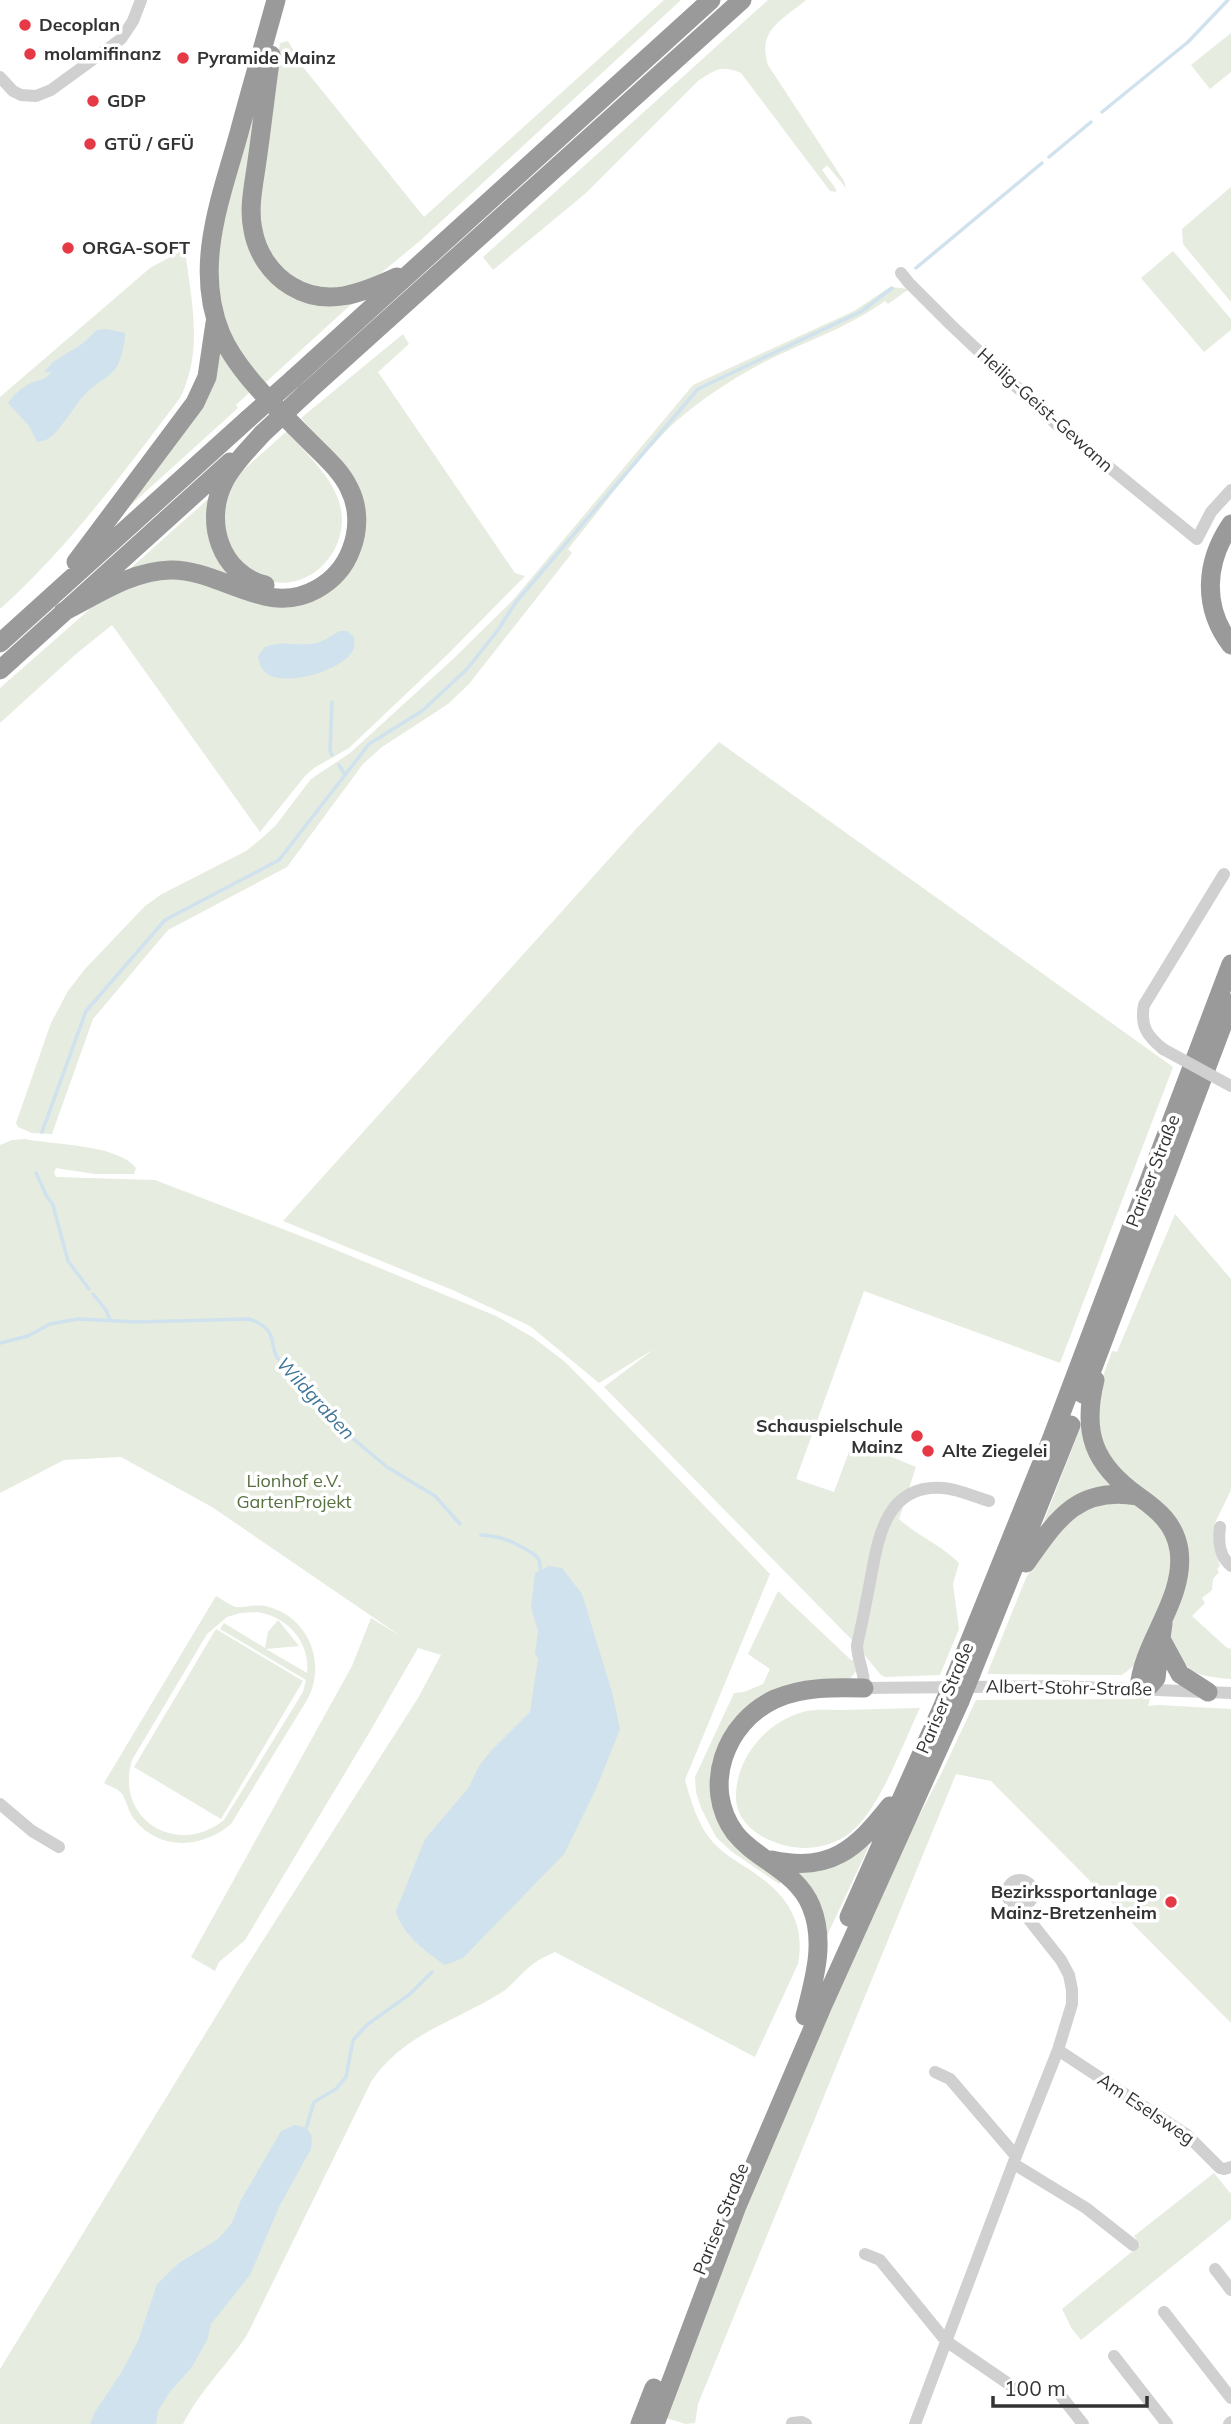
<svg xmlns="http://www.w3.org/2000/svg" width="1231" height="2424" viewBox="0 0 1231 2424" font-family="Mulish,sans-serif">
<rect width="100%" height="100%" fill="#fff"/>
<path fill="#e6ecdf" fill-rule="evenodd" d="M 664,0 L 681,0 L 421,240 L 369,283 L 325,293 L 292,283 L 257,234 L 262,159 L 280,43 L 288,41 L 303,67 L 424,217 Z
M 768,0 L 806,0 C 781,21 757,30 768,65 L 844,181 L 846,188 L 827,165 L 822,170 L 836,189 L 836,192 L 830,191 L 741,73 C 721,65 717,69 699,80 L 586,193 L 493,270 L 483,257 Z
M 1231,33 L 1231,72 L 1210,89 L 1191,65 Z
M 264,57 L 247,211 L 268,273 L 357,299 L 265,383 L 236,346 L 221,311 L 216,250 Z
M 1231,187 L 1231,302 L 1183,244 L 1182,229 Z
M 185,249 C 191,301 204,349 180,398 C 124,472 69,547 0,609 L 0,397 L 150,268 Z
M 1173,251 L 1231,319 L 1231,330 L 1204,352 L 1141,278 Z
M 890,287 L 909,289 L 888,304 L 885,301 C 841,333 786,347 739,376 C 713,392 684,412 663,434 C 629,470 599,511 568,549 L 572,553 L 469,684 L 448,704 L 382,747 L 363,764 L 287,867 L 168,930 L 93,1019 L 52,1134 L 32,1133 L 18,1127 L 16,1123 L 51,1023 L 68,991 L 85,969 L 145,906 L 162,894 L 246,851 L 261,839 L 276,825 L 311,779 L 350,753 L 452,660 L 513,600 L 693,385 L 854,311 Z
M 403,334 L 409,344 L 378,372 L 515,573 L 525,576 L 447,655 L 349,748 L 314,768 L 305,776 L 260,832 L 112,625 L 76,654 L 0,723 L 0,688 L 99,601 L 166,574 L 292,603 L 356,553 L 337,458 L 301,418 Z
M 217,345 L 251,391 L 236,405 L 238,408 L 110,524 L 195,411 Z
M 287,431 C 305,453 333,477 340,505 C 351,547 313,592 269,581 C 256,578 243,566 232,559 L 220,507 L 239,474 Z
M 217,491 L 235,575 L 226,578 L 123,575 Z
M 719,742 L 1173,1067 L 1060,1363 L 864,1291 L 796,1479 L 834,1492 L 853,1441 L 916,1467 L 899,1519 C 919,1537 940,1544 959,1563 L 953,1584 L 959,1629 L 940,1675 L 885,1677 L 881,1675 L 852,1640 L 604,1387 L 654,1349 L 599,1383 L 530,1326 L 455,1291 L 283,1221 L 636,829 Z
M 25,1139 C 53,1145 117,1144 136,1168 L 134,1174 L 95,1174 L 56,1168 L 54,1173 L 56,1177 L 155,1180 L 319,1243 L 496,1316 L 534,1338 L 565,1362 L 585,1382 L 770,1574 L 685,1780 C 691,1801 697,1823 711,1840 C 721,1852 736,1861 750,1870 C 785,1893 806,1920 798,1964 L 755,2057 L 555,1952 C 549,1955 541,1958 536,1962 C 523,1970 514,1985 499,1994 C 453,2022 402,2035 371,2082 L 247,2335 C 227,2365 199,2392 183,2424 L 0,2424 L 0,2369 L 248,1964 L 418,1698 L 441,1655 L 418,1648 L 369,1733 L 245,1940 L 219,1962 L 215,1971 L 191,1957 L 352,1666 L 371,1618 L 402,1637 L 212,1507 L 121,1457 L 64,1460 L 0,1493 L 0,1145 L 12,1140 Z
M 1175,1214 L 1231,1279 L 1231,1490 L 1214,1525 L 1215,1547 L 1220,1566 L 1217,1569 L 1219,1572 L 1213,1579 L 1212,1590 L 1202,1598 L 1205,1603 L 1192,1616 L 1226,1647 L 1231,1649 L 1231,1679 C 1192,1676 1189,1673 1168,1640 L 1186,1559 L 1105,1458 L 1095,1399 L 1112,1351 L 1117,1352 Z
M 1085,1416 L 1119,1485 L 1040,1531 Z
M 1090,1502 L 1140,1504 L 1168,1533 L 1172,1575 L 1136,1664 L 1122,1675 L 987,1674 L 1026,1578 L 1043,1547 Z
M 778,1591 L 851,1660 L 856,1660 L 857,1670 L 848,1681 L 756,1704 L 715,1802 L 784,1878 L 779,1884 L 731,1851 L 716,1837 L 701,1808 L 696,1792 L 695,1777 L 734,1693 L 744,1692 L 763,1684 L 770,1669 L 748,1654 Z
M 216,1596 C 222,1599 230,1606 236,1607 C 245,1608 255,1603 269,1607 C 309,1618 327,1664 307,1700 L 231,1824 C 202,1849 159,1851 134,1819 C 128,1811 127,1801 122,1794 C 119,1789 109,1786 104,1783 ZM 256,1612 C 286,1615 311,1642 307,1673 L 266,1649 L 299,1646 L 278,1620 L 268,1632 L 265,1648 L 224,1623 L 220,1629 L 306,1680 L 303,1692 L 224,1820 C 177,1858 114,1819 132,1760 L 207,1634 L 227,1617 L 240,1613 Z
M 216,1629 L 303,1681 L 221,1819 L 134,1767 Z
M 1150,1699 L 1148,1706 L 1158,1705 L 1231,1709 L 1231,2023 L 991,1781 L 956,1774 L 698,2404 L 695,2423 L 686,2424 L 666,2418 L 760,2168 L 912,1829 L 942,1772 L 976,1700 Z
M 920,1708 C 902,1745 881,1807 851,1832 C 836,1844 820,1848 802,1848 C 775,1847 737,1830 736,1798 C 735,1759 766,1722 803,1712 C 814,1709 828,1710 840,1710 C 867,1709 893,1709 920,1708 Z
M 868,1844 L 869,1846 L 825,1940 L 793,1869 Z
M 1214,2173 L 1231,2194 L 1231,2219 L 1081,2340 L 1072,2329 L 1062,2309 L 1140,2245 L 1134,2236 Z"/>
<path fill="#cfe2ee" d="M 107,329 L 125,333 C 125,343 122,355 118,365 C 112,375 103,379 94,386 C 76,400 68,421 52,436 C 47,440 43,441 37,442 L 29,426 L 8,403 C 14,395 22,387 31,383 C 40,379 45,381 51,372 L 44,372 L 53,362 L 82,344 L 97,330 Z
M 340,631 L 347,631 L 354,637 C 354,640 355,645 354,648 C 346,670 288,686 269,675 C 262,671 259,664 258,656 L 265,647 C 286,640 291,646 309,644 C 321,644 330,636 340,631 Z
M 549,1566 L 562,1568 L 582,1594 L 612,1692 L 620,1729 L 596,1789 L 564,1854 L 463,1958 L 445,1965 C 427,1953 400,1932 396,1911 L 425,1839 L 469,1787 L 479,1766 L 491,1751 L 530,1712 L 538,1659 L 535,1654 L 538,1631 L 531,1607 L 535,1573 Z
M 295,2125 L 306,2128 L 312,2136 L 311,2149 L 280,2205 L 250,2275 L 211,2324 L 207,2340 L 192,2367 L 169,2393 L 158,2411 L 156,2424 L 90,2424 L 95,2412 L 121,2373 L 138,2341 L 157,2284 L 179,2263 L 218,2239 L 232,2223 L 241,2200 L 281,2131 Z"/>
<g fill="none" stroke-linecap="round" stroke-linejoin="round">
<path stroke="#cfe2ee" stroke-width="3.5" d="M 1102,112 L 1188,42 L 1228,0
M 1049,157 L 1091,122
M 916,268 L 1042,163
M 332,702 L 330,751 L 332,755
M 339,765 L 345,775
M 42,1132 L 86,1011 L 165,920 L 279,860 L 369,744 L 422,711 L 467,669 L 498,630 L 516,602 L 698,389 L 862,311 L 892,288
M 36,1173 L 46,1195 L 53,1205 L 68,1261 L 89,1289
M 93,1294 L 106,1310 L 110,1320
M 0,1343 L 28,1336 L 50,1324 L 78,1319 L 136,1322 L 249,1319 C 290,1333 257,1356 294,1369 L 350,1436 L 387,1467 L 435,1496 L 460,1524
M 481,1535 C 502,1537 507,1539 525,1549 C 539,1557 541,1557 540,1575
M 305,2132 L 314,2102 L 336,2089 L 346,2077 L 353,2040 L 368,2024 L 410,1994 L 432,1972"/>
<path stroke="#d0d0d0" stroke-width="12" d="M 0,77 L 13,91 L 21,95 L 36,96 L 51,90 L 121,39 L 133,21 L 141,0
M 901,273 L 909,283 L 951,325 L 1055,423 L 1197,539 L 1211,512 L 1231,490
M 1163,1049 C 1147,1036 1140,1026 1144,1005 L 1224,874
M 989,1501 C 975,1497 958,1489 943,1488 C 885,1484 878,1539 870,1582 C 866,1603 862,1624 857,1645 C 857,1660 865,1671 864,1688 L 1059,1686 L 1231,1693
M 1220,1527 C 1218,1542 1219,1556 1231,1566
M 0,1804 L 32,1831 L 59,1847
M1007 1893a13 13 0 1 1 26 0a13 13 0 1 1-26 0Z
M 1058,2050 L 1187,2135 L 1220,2168 L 1224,2169 L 1231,2167
M 935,2072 L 950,2079 L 1016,2156
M 1014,2164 L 1086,2208 L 1133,2245
M 865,2254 L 880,2260 L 946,2341 L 1016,2389
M 1215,2269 L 1231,2290
M 1164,2312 L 1231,2398
M 1114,2356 L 1167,2424
M 1061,2396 L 1083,2424
M 792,2423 L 802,2422 L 806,2424
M 915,2424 L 1016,2156 L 1058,2050 L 1072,2004 L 1072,1990 L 1069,1975 L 1061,1960 L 1023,1912 L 1021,1906
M 1229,2424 L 1231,2422"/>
<path stroke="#9a9a9a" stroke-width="19" d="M 271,55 C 266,90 262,126 257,161 C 254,184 248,208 253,230 C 257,253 271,274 291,286 C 327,308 362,293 397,277
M 293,379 L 711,0
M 306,393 L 742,0
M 262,434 C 249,449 233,464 224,482 C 204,521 220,574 265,585
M 1231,524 C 1205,562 1202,607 1231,645
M 76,562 L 195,403 L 207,377 L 215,323
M 63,612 C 97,595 131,571 170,570 C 222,569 266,618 317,589 C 333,580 345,566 351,550 C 359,530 359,507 349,488 C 341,471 325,457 312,444 C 282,413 238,374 221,334 C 193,267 221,198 239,133 C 251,88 264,44 276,0
M 0,643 L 248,419
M 0,670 L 230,462
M 1095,1380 C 1082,1432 1093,1464 1138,1496 C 1158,1510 1175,1524 1179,1550 C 1186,1599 1142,1642 1139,1689 L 1150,1685 L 1156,1678 L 1163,1623
M 1083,1394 L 1231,1003
M 1026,1563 C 1057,1519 1078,1486 1137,1496
M 1161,1639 L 1180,1674 L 1208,1692
M 971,1674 L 1071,1425
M 956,1675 L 1051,1440 L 1231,964
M 772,1860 C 830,1873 856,1849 890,1806
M 849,1917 L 945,1701
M 805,2016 C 814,1980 826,1942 811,1906 C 796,1870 757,1861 735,1833 C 701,1787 725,1722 775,1699 C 802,1687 835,1687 864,1688
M 640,2424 L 654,2388
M 655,2424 L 737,2206 L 822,2007 L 960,1701"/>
<path stroke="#d0d0d0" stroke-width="12" d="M 1163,1049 L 1231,1086"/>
<path stroke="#9a9a9a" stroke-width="19" d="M 248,419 L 293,379
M 262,434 L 306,393
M 945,1701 L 956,1675
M 960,1701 L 971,1674"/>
</g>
<g fill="#e63946" stroke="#fff" stroke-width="2.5">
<circle cx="25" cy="25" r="7"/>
<circle cx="30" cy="54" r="7"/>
<circle cx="183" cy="58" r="7"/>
<circle cx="93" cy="101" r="7"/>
<circle cx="90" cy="144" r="7"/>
<circle cx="68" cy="248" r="7"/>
<circle cx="917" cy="1436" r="7"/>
<circle cx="928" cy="1451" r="7"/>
<circle cx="1171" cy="1902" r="7"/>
</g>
<g text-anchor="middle" stroke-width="7" stroke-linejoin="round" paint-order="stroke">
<g font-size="18" font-weight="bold" fill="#333" stroke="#fff" text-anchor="start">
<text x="39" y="31">Decoplan</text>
<text x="44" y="60">molamifinanz</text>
<text x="197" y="64">Pyramide Mainz</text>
<text x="107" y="107">GDP</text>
<text x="104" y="150">GTÜ / GFÜ</text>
<text x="82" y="254">ORGA-SOFT</text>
<text x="903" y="1432" text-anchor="end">Schauspielschule<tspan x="903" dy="21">Mainz</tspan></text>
<text x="942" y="1457">Alte Ziegelei</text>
<text x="1157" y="1898" text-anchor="end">Bezirkssportanlage<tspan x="1157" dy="21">Mainz-Bretzenheim</tspan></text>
</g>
<g font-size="18" fill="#333" stroke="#fff">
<text transform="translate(1045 410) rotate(42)" y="6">Heilig-Geist-Gewann</text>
<text transform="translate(1153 1171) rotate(-69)" y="6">Pariser Straße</text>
<text transform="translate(1069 1688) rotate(1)" y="6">Albert-Stohr-Straße</text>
<text transform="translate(945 1698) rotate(-67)" y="6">Pariser Straße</text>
<text transform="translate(1146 2109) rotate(34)" y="6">Am Eselsweg</text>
<text transform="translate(721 2219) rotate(-68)" y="6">Pariser Straße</text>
</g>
<g font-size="18" fill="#56703f" stroke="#fff">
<text x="294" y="1487">Lionhof e.V.<tspan x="294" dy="21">GartenProjekt</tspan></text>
</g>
<g font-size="19" font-style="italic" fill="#3f7597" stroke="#fff">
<text transform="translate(316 1398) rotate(47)" y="7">Wildgraben</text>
</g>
</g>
<path d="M993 2396v10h154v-10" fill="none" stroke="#333333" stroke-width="3.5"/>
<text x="1004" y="2396" font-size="21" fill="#333333" stroke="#ffffff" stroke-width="5" paint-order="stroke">100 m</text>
</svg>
